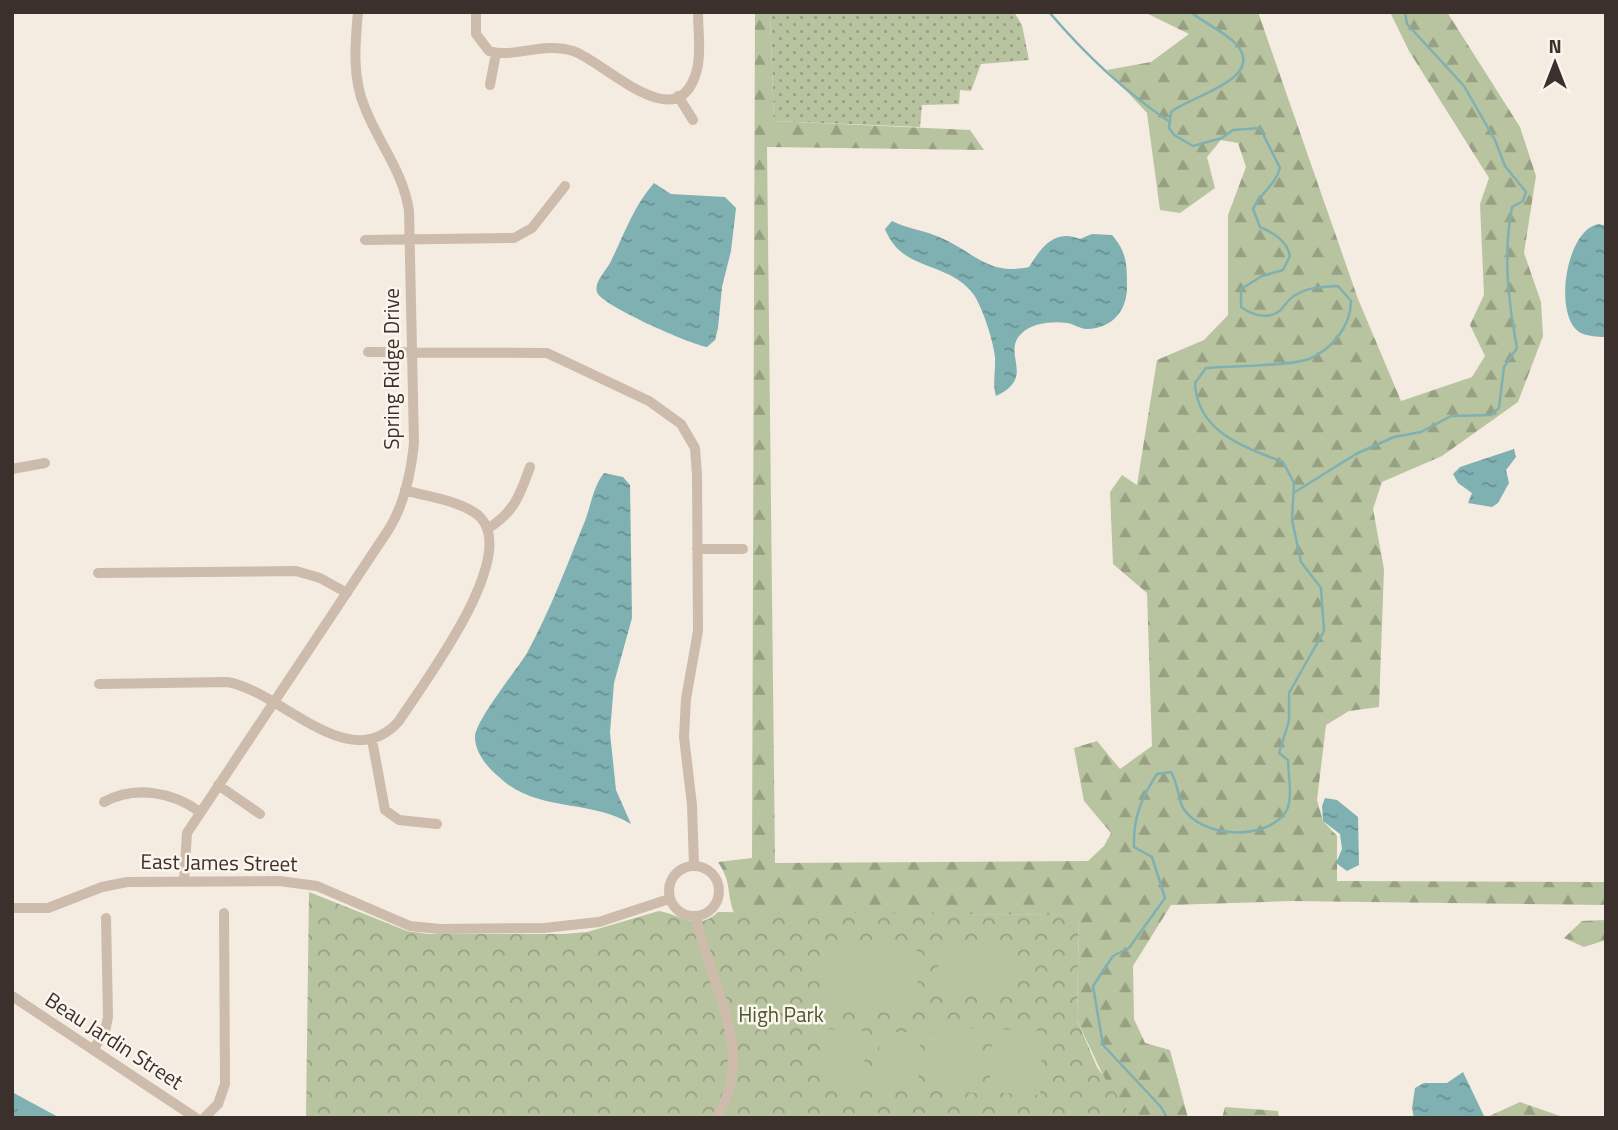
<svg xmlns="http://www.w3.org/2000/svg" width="1618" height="1130" viewBox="0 0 1618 1130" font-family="'Titillium Web',sans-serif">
<defs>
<pattern id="grass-dots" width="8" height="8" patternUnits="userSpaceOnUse" patternTransform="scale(1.75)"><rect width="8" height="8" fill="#b8c4a0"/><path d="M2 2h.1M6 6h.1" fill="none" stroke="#97a083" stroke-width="1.8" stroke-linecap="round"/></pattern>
<pattern id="forest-firs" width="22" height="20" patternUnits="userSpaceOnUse" patternTransform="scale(1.75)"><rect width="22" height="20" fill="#b8c4a0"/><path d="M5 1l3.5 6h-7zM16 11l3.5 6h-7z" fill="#97a083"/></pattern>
<pattern id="park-crowns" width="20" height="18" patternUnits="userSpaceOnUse" patternTransform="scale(1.75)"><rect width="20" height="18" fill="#b8c4a0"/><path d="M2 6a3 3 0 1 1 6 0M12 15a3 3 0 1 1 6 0" fill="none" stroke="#97a083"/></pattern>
<pattern id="water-ripples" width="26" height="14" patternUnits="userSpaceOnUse" patternTransform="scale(1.75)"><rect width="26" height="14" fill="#7fb0b2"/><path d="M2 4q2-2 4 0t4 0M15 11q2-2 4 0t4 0" fill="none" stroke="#699091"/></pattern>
</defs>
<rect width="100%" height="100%" fill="#f4ebe1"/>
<path fill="url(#grass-dots)" d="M 770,12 L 1014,12 L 1022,25 L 1029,60 L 981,64 L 971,91 L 960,90 L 959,104 L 922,105 L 920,127 L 774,121 Z"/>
<path fill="url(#forest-firs)" d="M 755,12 L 770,12 L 774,121 L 970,130 L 984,150 L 767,147 L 775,863 L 1088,861 L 1104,846 L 1111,833 L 1084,801 L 1074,748 L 1097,741 L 1120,769 L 1152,746 L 1147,593 L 1113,564 L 1110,492 L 1122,475 L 1137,485 L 1157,360 L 1204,340 L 1228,315 L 1228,215 L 1246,167 L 1238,143 L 1221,140 L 1207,157 L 1215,188 L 1180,213 L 1160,210 L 1147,113 L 1107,70 L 1151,62 L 1189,34 L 1144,12 L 1258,12 L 1358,299 L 1401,401 L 1472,377 L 1485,356 L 1470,325 L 1484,295 L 1480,204 L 1489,178 L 1409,51 L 1390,12 L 1447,12 L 1520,127 L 1536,176 L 1524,253 L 1541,302 L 1543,336 L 1518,402 L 1442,456 L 1382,482 L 1373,509 L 1384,569 L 1379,707 L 1349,711 L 1326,725 L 1317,800 L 1323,821 L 1337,836 L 1337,881 L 1606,882 L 1606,905 L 1291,901 L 1171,905 L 1133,966 L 1134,1019 L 1145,1043 L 1170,1050 L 1188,1118 L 1123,1118 L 1077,1020 L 1079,915 L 734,913 C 726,891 732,883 718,862 L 752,858 Z
M 1606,920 L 1606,940 L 1584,947 L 1564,938 L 1582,921 Z
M 1520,1102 L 1566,1118 L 1485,1118 Z
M 1225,1107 L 1278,1111 L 1279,1118 L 1222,1118 Z"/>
<path fill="url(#park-crowns)" d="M 309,892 L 407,931 L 429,934 L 564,934 L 587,932 L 659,911 C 683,915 696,932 718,912 L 1079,915 L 1077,1020 L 1097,1067 L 1133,1118 L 306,1118 Z"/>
<path fill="#b8c4a0" d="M 917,941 L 918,1005 L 821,1006 L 820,942 Z
M 939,942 L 1014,944 L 1013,997 L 937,995 Z
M 931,1027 L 981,1029 L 978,1093 L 928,1090 Z
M 825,1029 L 866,1031 L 863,1086 L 822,1084 Z
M 993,1029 L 1043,1031 L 1040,1095 L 989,1092 Z
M 880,1031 L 921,1033 L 918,1089 L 877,1087 Z"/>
<path fill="url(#water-ripples)" d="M 654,183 L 671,194 L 725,197 L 736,208 L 731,251 L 722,287 L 718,328 L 715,340 L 707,347 C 692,345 600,305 597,292 C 594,282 605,272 610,263 C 624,235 633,207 654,183 Z
M 892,221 C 908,229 924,230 939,237 C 975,252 987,276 1029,267 C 1042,246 1055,229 1080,239 L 1092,234 L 1112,235 C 1126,251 1127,263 1127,284 C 1128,309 1114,328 1087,329 C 1080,329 1074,324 1067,323 C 1053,321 1031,323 1021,334 C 1001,354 1037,377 996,396 C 992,383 996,371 995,357 C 993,340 983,309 974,295 C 949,260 902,273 885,229 Z
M 1599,224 L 1606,226 L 1606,337 C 1598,337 1585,336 1579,332 C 1553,314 1566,229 1599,224 Z
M 1514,449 L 1516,457 L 1506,470 L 1509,483 L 1498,503 L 1492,507 L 1468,503 L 1472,493 L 1458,483 L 1453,474 L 1460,467 Z
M 604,473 L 623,477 L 630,485 L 632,618 L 614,683 L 610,733 L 616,790 L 631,824 C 591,799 536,813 499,777 C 488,768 475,753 475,737 C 475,721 516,671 527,653 C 550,611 567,565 585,521 C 591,505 593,487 604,473 Z
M 1325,798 L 1337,800 L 1358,817 L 1359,865 L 1347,871 L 1336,863 L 1342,849 L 1340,834 L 1323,821 L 1322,806 Z
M 1463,1072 L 1485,1118 L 1414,1118 L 1412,1108 L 1415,1088 L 1424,1083 L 1447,1083 Z
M 12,1092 L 60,1118 L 12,1118 Z"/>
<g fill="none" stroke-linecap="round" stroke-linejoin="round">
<path stroke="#7fb0b2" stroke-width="2.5" d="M 1049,12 C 1084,53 1125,92 1170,122
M 1295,492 L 1356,454 L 1394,437 L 1421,432 L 1451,416 L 1491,415 L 1499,408 L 1504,367 L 1517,348 C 1508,300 1503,255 1512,207 L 1523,201 L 1526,192 L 1505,166 L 1495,140 L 1464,86 L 1407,24 L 1405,12
M 1167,1118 L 1161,1107 L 1103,1045 L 1093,986 L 1113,956 L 1129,948 L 1165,898 L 1152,857 L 1134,847 C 1133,819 1141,798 1157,774 L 1171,772 C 1178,784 1179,801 1183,808 C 1201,837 1263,842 1285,813 C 1294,801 1288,774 1288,760 L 1279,753 L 1289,721 L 1289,693 L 1324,631 L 1321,588 L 1301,562 L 1292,520 L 1294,483 L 1283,462 C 1244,447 1197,432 1195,383 L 1206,368 C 1230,366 1291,366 1309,359 C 1333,349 1351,325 1351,301 L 1338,286 C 1322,287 1307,287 1294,296 C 1287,300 1284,308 1278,312 C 1266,320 1251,314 1241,307 L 1241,289 L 1262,276 L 1283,270 L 1290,256 C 1287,241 1274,233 1260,227 L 1253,209 C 1261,192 1275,186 1280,168 L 1260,128 L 1233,130 L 1222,138 L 1193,146 L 1174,135 L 1169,128 L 1171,112 C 1188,97 1268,79 1236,44 C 1224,31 1205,24 1191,12"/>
<path stroke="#cdbbac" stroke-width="10" d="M 476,12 L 476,34 L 489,51 C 513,59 543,41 573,51 C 604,61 674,137 695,76 C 702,58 698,32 698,12
M 490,85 L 496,53
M 678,96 L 693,120
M 365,240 L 514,238 L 532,228 L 565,186
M 368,352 L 547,353 L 649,401 L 681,424 L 695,448 L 697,475 L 698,631 L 686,699 L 684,737 L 692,805 L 694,865
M 12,469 L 45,463
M 487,529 C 514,513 520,495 530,467
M 697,549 L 743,549
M 98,573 L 296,571 L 320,578 L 347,593
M 99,684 L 227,682 C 282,691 349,778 399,721 C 422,685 520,557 480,517 C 464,501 427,497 405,490
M 372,740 L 385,810 L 399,820 L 437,824
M 218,785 L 260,814
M 104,802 C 135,785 173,792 200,812
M669 891a25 25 0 1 1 50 0a25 25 0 1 1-50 0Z
M 184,881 L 187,833 L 389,529 C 405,503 411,473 414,443 L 409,211 C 403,171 379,144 365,108 C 352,78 355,44 358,12
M 12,908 L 48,908 L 102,887 L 127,882 L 279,881 L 317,886 L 410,926 L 440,929 L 544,928 L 599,922 L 669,899
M 696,916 C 708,984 759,1051 716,1118
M 12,996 L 196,1118
M 93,1050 L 105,1031 L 108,1017 L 106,918
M 204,1118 L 218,1104 L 225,1084 L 224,913"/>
</g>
<g text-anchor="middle" stroke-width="5" stroke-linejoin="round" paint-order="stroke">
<g font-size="21" fill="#3b302b" stroke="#fbf5ee">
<text transform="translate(392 369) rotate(-90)" y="7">Spring Ridge Drive</text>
<text transform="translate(219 863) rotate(1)" y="7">East James Street</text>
<text transform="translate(114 1041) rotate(33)" y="7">Beau Jardin Street</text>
</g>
<g font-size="21" fill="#4a5a2e" stroke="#fbf5ee">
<text x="781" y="1022">High Park</text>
</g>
</g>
<rect width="1618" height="1130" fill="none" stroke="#3b302b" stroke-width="28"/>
<g transform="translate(1555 63)" stroke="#fbf5ee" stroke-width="5" paint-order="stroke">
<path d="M0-5L12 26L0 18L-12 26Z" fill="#3b302b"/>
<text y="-10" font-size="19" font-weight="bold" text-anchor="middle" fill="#3b302b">N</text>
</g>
</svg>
